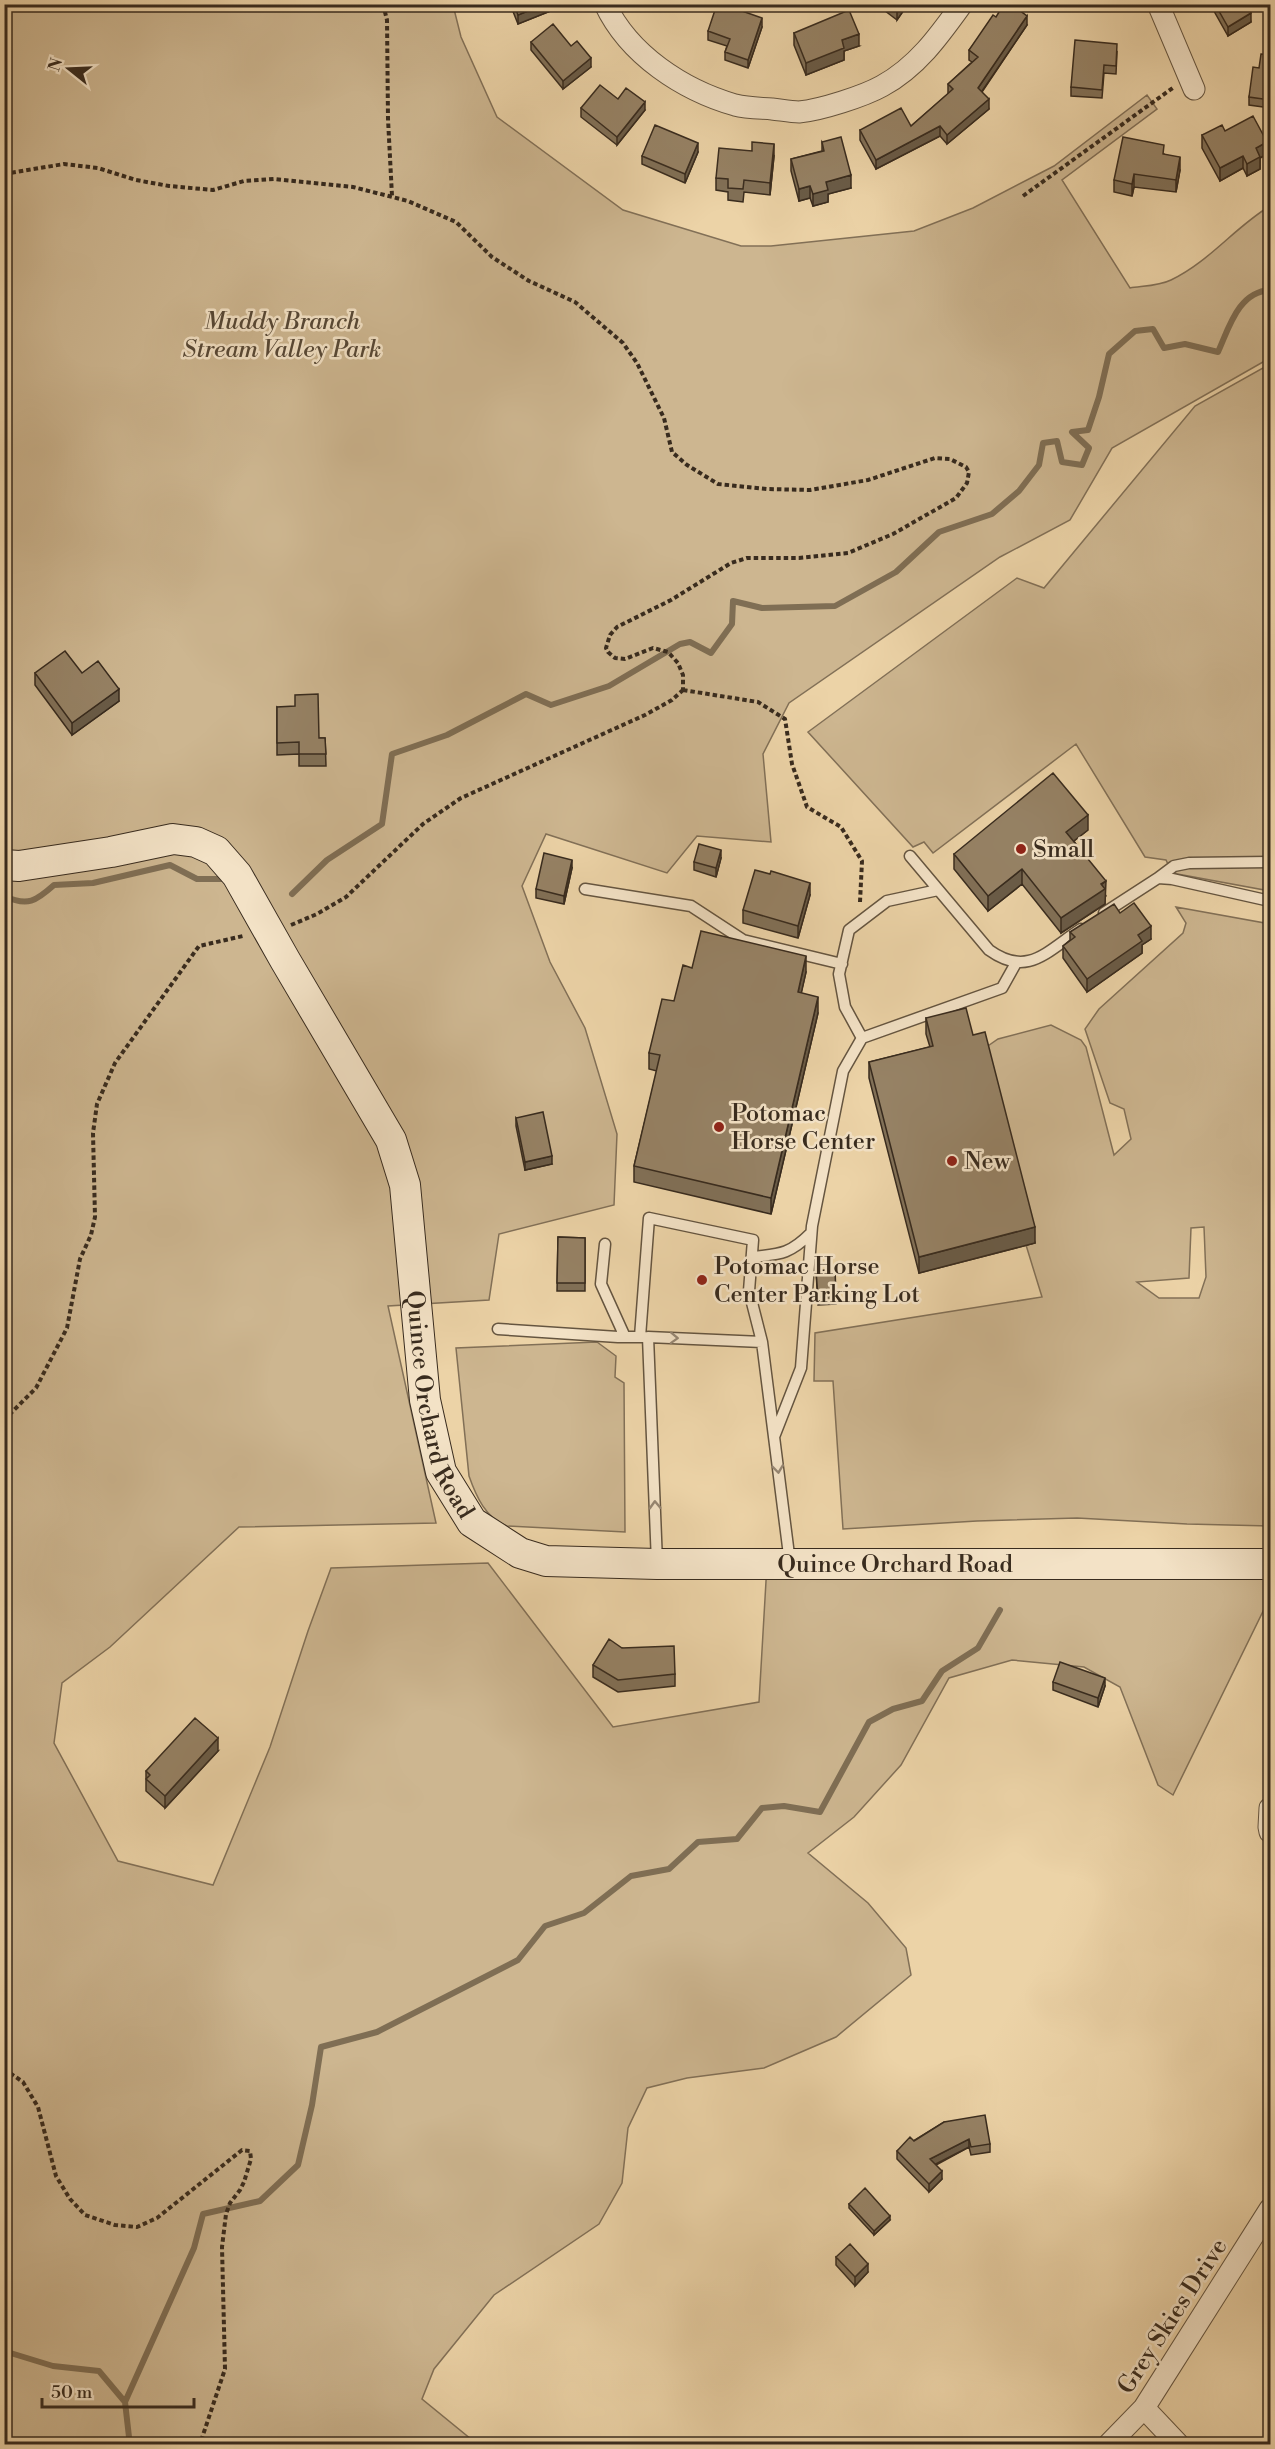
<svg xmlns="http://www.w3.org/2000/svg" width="1275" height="2449" viewBox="0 0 1275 2449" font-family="'Libre Bodoni',serif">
<rect width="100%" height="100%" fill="#ecd3a7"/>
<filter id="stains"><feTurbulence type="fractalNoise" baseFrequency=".00333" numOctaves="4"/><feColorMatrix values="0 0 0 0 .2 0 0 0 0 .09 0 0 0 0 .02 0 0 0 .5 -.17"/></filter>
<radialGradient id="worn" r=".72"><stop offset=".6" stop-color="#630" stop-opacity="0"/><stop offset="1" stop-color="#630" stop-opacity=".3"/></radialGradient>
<path fill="#cdb690" stroke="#827057" stroke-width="1.5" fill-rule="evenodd" d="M 5,5 L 453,5 L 461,37 L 497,117 L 623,210 L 741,246 L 771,246 L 914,231 L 973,208 L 1054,166 L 1147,95 L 1157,109 L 1062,180 L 1130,288 C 1142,286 1159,286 1171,280 C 1209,262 1235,227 1270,206 L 1270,358 L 1112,448 L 1070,520 L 1000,557 L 789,703 L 763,754 L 771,842 L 697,836 L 667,873 L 546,834 L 522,886 L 550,962 L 585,1028 L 617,1134 L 614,1205 L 499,1234 L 489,1300 L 388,1306 L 436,1523 L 239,1527 L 110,1647 L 62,1683 L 54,1743 L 118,1861 L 213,1885 L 270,1747 L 308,1631 L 331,1568 L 488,1563 L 613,1727 L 759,1702 L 767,1564 L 1270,1564 L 1270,1597 L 1173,1795 L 1158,1785 L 1120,1687 L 1084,1667 L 1012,1660 L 949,1678 L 901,1765 L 854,1817 L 808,1853 L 868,1903 L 906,1948 L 911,1975 L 836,2037 L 764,2068 L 687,2078 L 647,2088 L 628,2128 L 622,2183 L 599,2224 L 494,2295 L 434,2369 L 422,2399 L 477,2444 L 5,2444 Z
M 1270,364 L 1270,891 L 1172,873 L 1166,860 L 1145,857 L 1076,744 L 933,853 L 924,842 L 913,847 L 808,732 L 1017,578 L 1044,588 L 1195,406 Z
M 1176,907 L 1270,924 L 1270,1526 L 1187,1524 L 1077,1518 L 977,1521 L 843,1529 L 833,1381 L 814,1381 L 815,1333 L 1042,1297 L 1026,1245 L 1035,1243 L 985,1048 L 998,1039 L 1051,1025 L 1081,1040 L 1086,1047 L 1114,1155 L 1131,1139 L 1124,1109 L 1110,1103 L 1085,1029 L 1099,1009 L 1183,933 L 1186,923 ZM 1204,1227 L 1206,1277 L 1199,1298 L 1159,1298 L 1137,1282 L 1189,1278 L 1191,1228 Z
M 597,1342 L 616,1356 L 615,1377 L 624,1383 L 625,1532 L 507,1526 C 486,1519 476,1496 469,1476 L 456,1348 Z"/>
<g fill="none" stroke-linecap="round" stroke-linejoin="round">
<path stroke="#7f6e54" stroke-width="6" d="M 292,894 L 327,860 L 382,824 L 392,754 L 447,735 L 526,694 L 551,705 L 609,686 L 680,644 L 690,642 L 711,653 L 732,624 L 733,601 L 762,608 L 835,606 L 896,572 L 939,532 L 992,514 L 1019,491 L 1039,465 L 1043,443 L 1057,441 L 1062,462 L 1082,465 L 1089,448 L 1072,432 L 1088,430 L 1099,397 L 1109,354 L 1135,331 L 1153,329 L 1164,348 L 1185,344 L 1218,352 C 1229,328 1238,292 1270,290
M 4,896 C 28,907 36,901 54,885 L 93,883 L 170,865 L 197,879 L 224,879
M 4,2351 L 53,2366 L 99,2371 L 125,2402 L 129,2437 L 127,2444
M 125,2402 L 194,2248 L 203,2214 L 260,2201 L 298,2165 L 312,2105 L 321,2047 L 377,2032 L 518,1960 L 545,1926 L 584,1913 L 631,1876 L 669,1869 L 698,1842 L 737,1839 L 762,1808 L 784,1806 L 820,1812 L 869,1722 L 893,1709 L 922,1701 L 942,1671 L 978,1648 L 1000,1610"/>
<g stroke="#655540" stroke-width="13">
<path id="lane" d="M 910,856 L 989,950 C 1028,978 1047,951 1081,929
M 1158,878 L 1174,866 L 1189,863 L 1270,862
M 585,889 L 691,906 L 743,940 L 842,964
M 1104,913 L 1158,878 L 1172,879 L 1270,901
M 862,1038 L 845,1007 L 839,974 L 849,930 L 887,901 L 938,890
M 605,1244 L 601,1284 L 625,1337
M 752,1257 C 781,1254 790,1254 811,1233
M 498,1329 L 618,1337 L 645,1337
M 640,1337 L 649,1218 L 753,1240 L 749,1291 L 762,1342
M 774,1437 L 801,1368 L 812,1226 L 843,1071 L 862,1038 L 1002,988 L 1016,963
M 657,1563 L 648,1337 L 762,1342 L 790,1563"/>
</g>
<g stroke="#655540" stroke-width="23">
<path id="street" d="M 605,4 C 629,55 683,90 735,105 C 747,108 760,108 772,109 C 781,110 791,112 799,112 C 821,110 864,96 882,86 C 917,67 939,36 962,4
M 1158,4 L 1194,89
M 1270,1808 L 1269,1827 L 1270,1832
M 1144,2408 L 1178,2444
M 1109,2444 L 1144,2408 L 1270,2209"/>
</g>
<g stroke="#382b1e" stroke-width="32">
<g id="secondary">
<path id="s1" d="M 4,865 L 19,866 L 111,852 L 173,839 L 196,842 L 216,851 L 237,875 L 285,960 L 391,1140 L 405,1185 L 425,1400 L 441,1472 L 472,1522 L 520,1553 L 546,1561 L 657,1564 L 1270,1564"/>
</g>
</g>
<path stroke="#382b1e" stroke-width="4" stroke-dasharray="4.5 3" stroke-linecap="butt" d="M 383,4 L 387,20 L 388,119 L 392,196
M 4,24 L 9,18 L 10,4
M 4,174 L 64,164 L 98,168 L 136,180 L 169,186 L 213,190 L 244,181 L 274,179 L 353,187 L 408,201 L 456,222 L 492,257 L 529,281 L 575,302 L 623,343 L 637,363 L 664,418 L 672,452 L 687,465 L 718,484 L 767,489 L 810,490 L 868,480 L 935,458 L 950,459 L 966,467 L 969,472 L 967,483 L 956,498 L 893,534 L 848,553 L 799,558 L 747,558 L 731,563 L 671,600 L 617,627 L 610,635 L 606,648 L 608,652 L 615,658 L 625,659 L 653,648 L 668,652 L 678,663 L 683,675 L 683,690
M 1023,196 L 1174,87
M 683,690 L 758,702 L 785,719 L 792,764 L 807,807 L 841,827 L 862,861 L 860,902
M 291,925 L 317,914 L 346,897 L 423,824 L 461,798 L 645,715 L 672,700 L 683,690
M 4,1420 L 36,1388 L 67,1328 L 80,1259 L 91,1235 L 95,1217 L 93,1133 L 97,1104 L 115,1063 L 199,946 L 243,936
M 4,2069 L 23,2082 L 38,2107 L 56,2176 L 70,2199 L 85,2215 L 115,2225 L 137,2227 L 157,2218 L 242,2150 L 250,2151 L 251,2159 L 244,2182 L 240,2190 L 230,2203 L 226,2214 L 222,2247 L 225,2369 L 200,2444"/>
<use href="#lane" stroke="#f3e2c6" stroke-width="10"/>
<use href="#street" stroke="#f3e2c6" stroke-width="21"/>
<use href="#secondary" stroke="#f3e2c6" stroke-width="30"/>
</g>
<path fill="#817057" stroke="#382b1e" stroke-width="1.5" d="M 510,4 L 558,4 L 558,8 L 518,24 Z
M 876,4 L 908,4 L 897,20 Z
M 1210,4 L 1246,4 L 1251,22 L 1228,36 Z
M 996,17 L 1027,25 L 982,92 L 989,109 L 947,144 L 940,136 L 876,169 L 860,140 L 860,130 L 911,126 L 948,94 L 948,84 L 972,62 L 969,60 L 969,50 Z
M 762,27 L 748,68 L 725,60 L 725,52 L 727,46 L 708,40 L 708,31 Z
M 794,33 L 859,46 L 844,51 L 844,60 L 806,75 L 794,45 Z
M 531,42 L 571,46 L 591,67 L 563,89 L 531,50 Z
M 1117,52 L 1116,74 L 1104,73 L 1102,98 L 1071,96 L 1071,87 Z
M 1270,55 L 1270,108 L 1249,105 L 1249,97 L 1259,68 Z
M 618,99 L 645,110 L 617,145 L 581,117 L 581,108 Z
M 1225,131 L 1267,154 L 1260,158 L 1260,169 L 1247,176 L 1243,168 L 1220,181 L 1202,148 L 1202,135 Z
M 822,142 L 851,188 L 828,194 L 828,202 L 813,206 L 810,198 L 799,201 L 791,171 L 791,159 L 822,151 Z
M 698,152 L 685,183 L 642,164 L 642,156 Z
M 1164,154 L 1180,170 L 1176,192 L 1134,187 L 1132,196 L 1114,192 L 1114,180 Z
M 774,156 L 770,195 L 744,192 L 743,202 L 728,200 L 728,192 L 716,190 L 716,178 Z
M 35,673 L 82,673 L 119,701 L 72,735 L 35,685 Z
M 277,707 L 319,738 L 325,738 L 326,766 L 299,766 L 299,754 L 277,755 Z
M 1088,830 L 1074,841 L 1106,896 L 1105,897 L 1105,904 L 1061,933 L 1022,884 L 988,911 L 954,869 L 954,854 Z
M 721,858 L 716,877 L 694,870 L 694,862 Z
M 572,868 L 564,904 L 536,898 L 536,889 Z
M 810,895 L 798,938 L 743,923 L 743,910 Z
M 1120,913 L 1151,939 L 1142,945 L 1142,953 L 1087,992 L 1063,958 L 1063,946 L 1070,940 L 1070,932 Z
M 692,968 L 806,972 L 801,993 L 818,1013 L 771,1214 L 634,1182 L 634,1166 L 657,1071 L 649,1069 L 649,1053 L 674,1001 Z
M 926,1018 L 973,1035 L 1035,1243 L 919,1273 L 869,1078 L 869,1062 L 930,1047 L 926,1034 Z
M 516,1118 L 552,1164 L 525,1170 L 516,1126 Z
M 558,1237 L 585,1238 L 585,1291 L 557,1291 Z
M 816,1271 L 836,1296 L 836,1304 L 818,1305 Z
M 622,1648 L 675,1674 L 675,1686 L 618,1692 L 593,1677 L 593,1665 Z
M 1053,1682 L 1105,1686 L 1098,1707 L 1053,1690 Z
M 218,1751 L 165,1808 L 146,1791 L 146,1771 Z
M 944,2122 L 990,2144 L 990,2152 L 971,2155 L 969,2147 L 936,2165 L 942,2179 L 929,2192 L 897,2159 L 897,2151 Z
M 849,2204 L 890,2220 L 874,2235 L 849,2208 Z
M 836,2257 L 868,2272 L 855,2286 L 836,2265 Z"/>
<path fill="#695b47" stroke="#382b1e" stroke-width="1.5" d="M 545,4 L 558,4 L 558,8 L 518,24 L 518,15 Z
M 902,4 L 908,4 L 897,20 L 897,12 Z
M 1251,13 L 1251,22 L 1228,36 L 1228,27 Z
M 1027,16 L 1027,25 L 978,97 L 978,88 Z
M 762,18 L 762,27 L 748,68 L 748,60 Z
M 859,34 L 859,46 L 844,51 L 844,60 L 806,75 L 806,63 L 842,40 Z
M 591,58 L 591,67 L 563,89 L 563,81 Z
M 989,99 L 989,109 L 947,144 L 947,135 Z
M 645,102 L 645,110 L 617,145 L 617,137 Z
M 940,126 L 940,136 L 876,169 L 876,160 Z
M 1267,142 L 1267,154 L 1260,158 L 1260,169 L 1247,176 L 1247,164 L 1256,148 Z
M 698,143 L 698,152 L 685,183 L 685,174 Z
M 774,144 L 774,156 L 770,195 L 770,183 Z
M 1243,156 L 1243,168 L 1220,181 L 1220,168 Z
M 1180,157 L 1180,170 L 1176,192 L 1176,180 Z
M 1134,174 L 1134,187 L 1132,196 L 1132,184 Z
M 851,175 L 851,188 L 828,194 L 828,202 L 813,206 L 813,194 L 826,182 Z
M 810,186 L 810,198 L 799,201 L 799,189 Z
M 119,689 L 119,701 L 72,735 L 72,723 Z
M 1088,815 L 1088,830 L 1066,847 L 1066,832 Z
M 721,850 L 721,858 L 716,877 L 716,868 Z
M 572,860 L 572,868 L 564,904 L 564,896 Z
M 1022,869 L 1022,884 L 988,911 L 988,896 Z
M 1106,881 L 1105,904 L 1061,933 L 1061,918 Z
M 810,883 L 810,895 L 798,938 L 798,926 Z
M 1151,926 L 1151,939 L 1142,945 L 1142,953 L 1087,992 L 1087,979 L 1138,935 Z
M 806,956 L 806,972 L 798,1008 L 798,992 Z
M 818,997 L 818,1013 L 771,1214 L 771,1198 Z
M 552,1156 L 552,1164 L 525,1170 L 525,1162 Z
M 1035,1227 L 1035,1243 L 919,1273 L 919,1257 Z
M 1105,1678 L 1105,1686 L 1098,1707 L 1098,1698 Z
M 218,1738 L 218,1751 L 165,1808 L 165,1796 Z
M 969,2139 L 969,2147 L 930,2167 L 930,2159 Z
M 942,2171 L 942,2179 L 929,2192 L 929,2184 Z
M 890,2216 L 890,2220 L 874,2235 L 874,2231 Z
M 868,2264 L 868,2272 L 855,2286 L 855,2277 Z"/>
<path fill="#968265" stroke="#382b1e" stroke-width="1.5" d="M 514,4 L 545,4 L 518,15 Z
M 717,4 L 722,4 L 762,18 L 748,60 L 725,52 L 730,39 L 708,31 Z
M 887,4 L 902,4 L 897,12 Z
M 1004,4 L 1011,4 L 1027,16 L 978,88 L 989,99 L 947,135 L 940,126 L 876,160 L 860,130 L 901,108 L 911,126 L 953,89 L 948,84 L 978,57 L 969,50 L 993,15 L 996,17 Z
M 1215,4 L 1246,4 L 1251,13 L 1228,27 Z
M 849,10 L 859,34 L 842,40 L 844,48 L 806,63 L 794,33 Z
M 553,24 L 571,46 L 577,41 L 591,58 L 563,81 L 531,42 Z
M 1075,40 L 1117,44 L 1116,66 L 1104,65 L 1102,90 L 1071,87 Z
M 1261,54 L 1270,55 L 1270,100 L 1249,97 L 1253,67 L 1259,68 Z
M 600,85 L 618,99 L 626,88 L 645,102 L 617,137 L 581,108 Z
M 1253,116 L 1267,142 L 1256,148 L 1260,157 L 1247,164 L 1243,156 L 1220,168 L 1202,135 L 1222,125 L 1225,131 Z
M 655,125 L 698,143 L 685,174 L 642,156 Z
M 841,137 L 851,175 L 826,182 L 828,190 L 813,194 L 810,186 L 799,189 L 791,159 L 824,151 L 822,142 Z
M 1123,137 L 1164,145 L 1163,154 L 1180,157 L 1176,180 L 1134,174 L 1132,184 L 1114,180 Z
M 752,142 L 774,144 L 770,183 L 744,180 L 743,189 L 728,188 L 728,179 L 716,178 L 719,148 L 752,151 Z
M 65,651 L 82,673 L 98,661 L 119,689 L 72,723 L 35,673 Z
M 318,694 L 319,738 L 325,738 L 326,754 L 299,754 L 299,742 L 277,743 L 277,707 L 295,706 L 295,695 Z
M 1053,773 L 1088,815 L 1066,832 L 1106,881 L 1101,884 L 1105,889 L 1061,918 L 1022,869 L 988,896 L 954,854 Z
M 699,844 L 721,850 L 716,868 L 694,862 Z
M 544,853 L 572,860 L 564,896 L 536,889 Z
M 755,870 L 770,874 L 771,871 L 810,883 L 798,926 L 743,910 Z
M 1134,903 L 1151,926 L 1138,935 L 1142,941 L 1087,979 L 1063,946 L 1075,937 L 1070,932 L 1114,904 L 1120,913 Z
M 701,931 L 806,956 L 798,992 L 818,997 L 771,1198 L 634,1166 L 660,1055 L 649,1053 L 662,999 L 674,1001 L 683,965 L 692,968 Z
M 966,1008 L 973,1035 L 985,1032 L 1035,1227 L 919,1257 L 869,1062 L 933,1046 L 926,1018 Z
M 543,1112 L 552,1156 L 525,1162 L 516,1118 Z
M 558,1237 L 585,1238 L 585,1283 L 557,1283 Z
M 835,1269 L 836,1296 L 818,1297 L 816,1271 Z
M 609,1639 L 622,1648 L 674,1646 L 675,1674 L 618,1680 L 593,1665 Z
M 1060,1662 L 1105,1678 L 1098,1698 L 1053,1682 Z
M 195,1718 L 218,1738 L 165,1796 L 146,1779 L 150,1775 L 146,1771 Z
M 985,2115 L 990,2144 L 971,2147 L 969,2139 L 930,2159 L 942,2171 L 929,2184 L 897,2151 L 910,2137 L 914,2141 L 944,2122 Z
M 865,2188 L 890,2216 L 874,2231 L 849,2204 Z
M 850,2244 L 868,2264 L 855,2277 L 836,2257 Z"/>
<defs><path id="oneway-chevron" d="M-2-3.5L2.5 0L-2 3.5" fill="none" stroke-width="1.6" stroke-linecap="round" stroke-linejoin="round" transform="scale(1.5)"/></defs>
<g stroke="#968672">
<use href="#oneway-chevron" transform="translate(674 1338) rotate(2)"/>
<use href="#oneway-chevron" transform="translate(778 1469) rotate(83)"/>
<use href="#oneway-chevron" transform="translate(655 1505) rotate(-92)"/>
</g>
<g fill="#8f2418" stroke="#f3e2c6" stroke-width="2">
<circle cx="1021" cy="849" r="6"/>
<circle cx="719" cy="1127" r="6"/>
<circle cx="952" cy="1161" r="6"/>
<circle cx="702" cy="1280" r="6"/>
</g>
<g text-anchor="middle" stroke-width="5" stroke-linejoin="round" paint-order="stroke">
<g font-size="24" font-style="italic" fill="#564735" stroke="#f3e2c6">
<text x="282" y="329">Muddy Branch<tspan x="282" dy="28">Stream Valley Park</tspan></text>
</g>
<g font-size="24" fill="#382b1e" stroke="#f3e2c6" text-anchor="start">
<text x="1033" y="857">Small</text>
<text x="731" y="1121">Potomac<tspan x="731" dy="28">Horse Center</tspan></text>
<text x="964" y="1169">New</text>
<text x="714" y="1274">Potomac Horse<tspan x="714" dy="28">Center Parking Lot</tspan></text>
</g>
<g font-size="24" fill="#382b1e" stroke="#f3e2c6">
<text dy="8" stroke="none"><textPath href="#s1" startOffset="826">Quince Orchard Road</textPath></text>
<text dy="8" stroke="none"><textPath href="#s1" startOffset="1384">Quince Orchard Road</textPath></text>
<text transform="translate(1172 2316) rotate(-57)" y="8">Grey Skies Drive</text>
</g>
</g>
<rect width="1275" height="2449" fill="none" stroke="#ecd3a7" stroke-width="24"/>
<rect x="6" y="6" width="1263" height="2437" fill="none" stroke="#382b1e" stroke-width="3"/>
<rect x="12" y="12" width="1251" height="2425" fill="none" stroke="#382b1e" stroke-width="1.5"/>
<g transform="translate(69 69) rotate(288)" stroke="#f3e2c6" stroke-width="4.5" paint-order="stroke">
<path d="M0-4.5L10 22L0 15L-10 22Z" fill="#382b1e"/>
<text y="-9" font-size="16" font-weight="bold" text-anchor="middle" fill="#382b1e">N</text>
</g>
<path d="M42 2398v9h152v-9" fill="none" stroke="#382b1e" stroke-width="3"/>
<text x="51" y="2398" font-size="18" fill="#382b1e" stroke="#f3e2c6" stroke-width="4.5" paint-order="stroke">50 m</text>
<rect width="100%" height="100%" filter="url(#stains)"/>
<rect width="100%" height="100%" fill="url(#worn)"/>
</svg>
